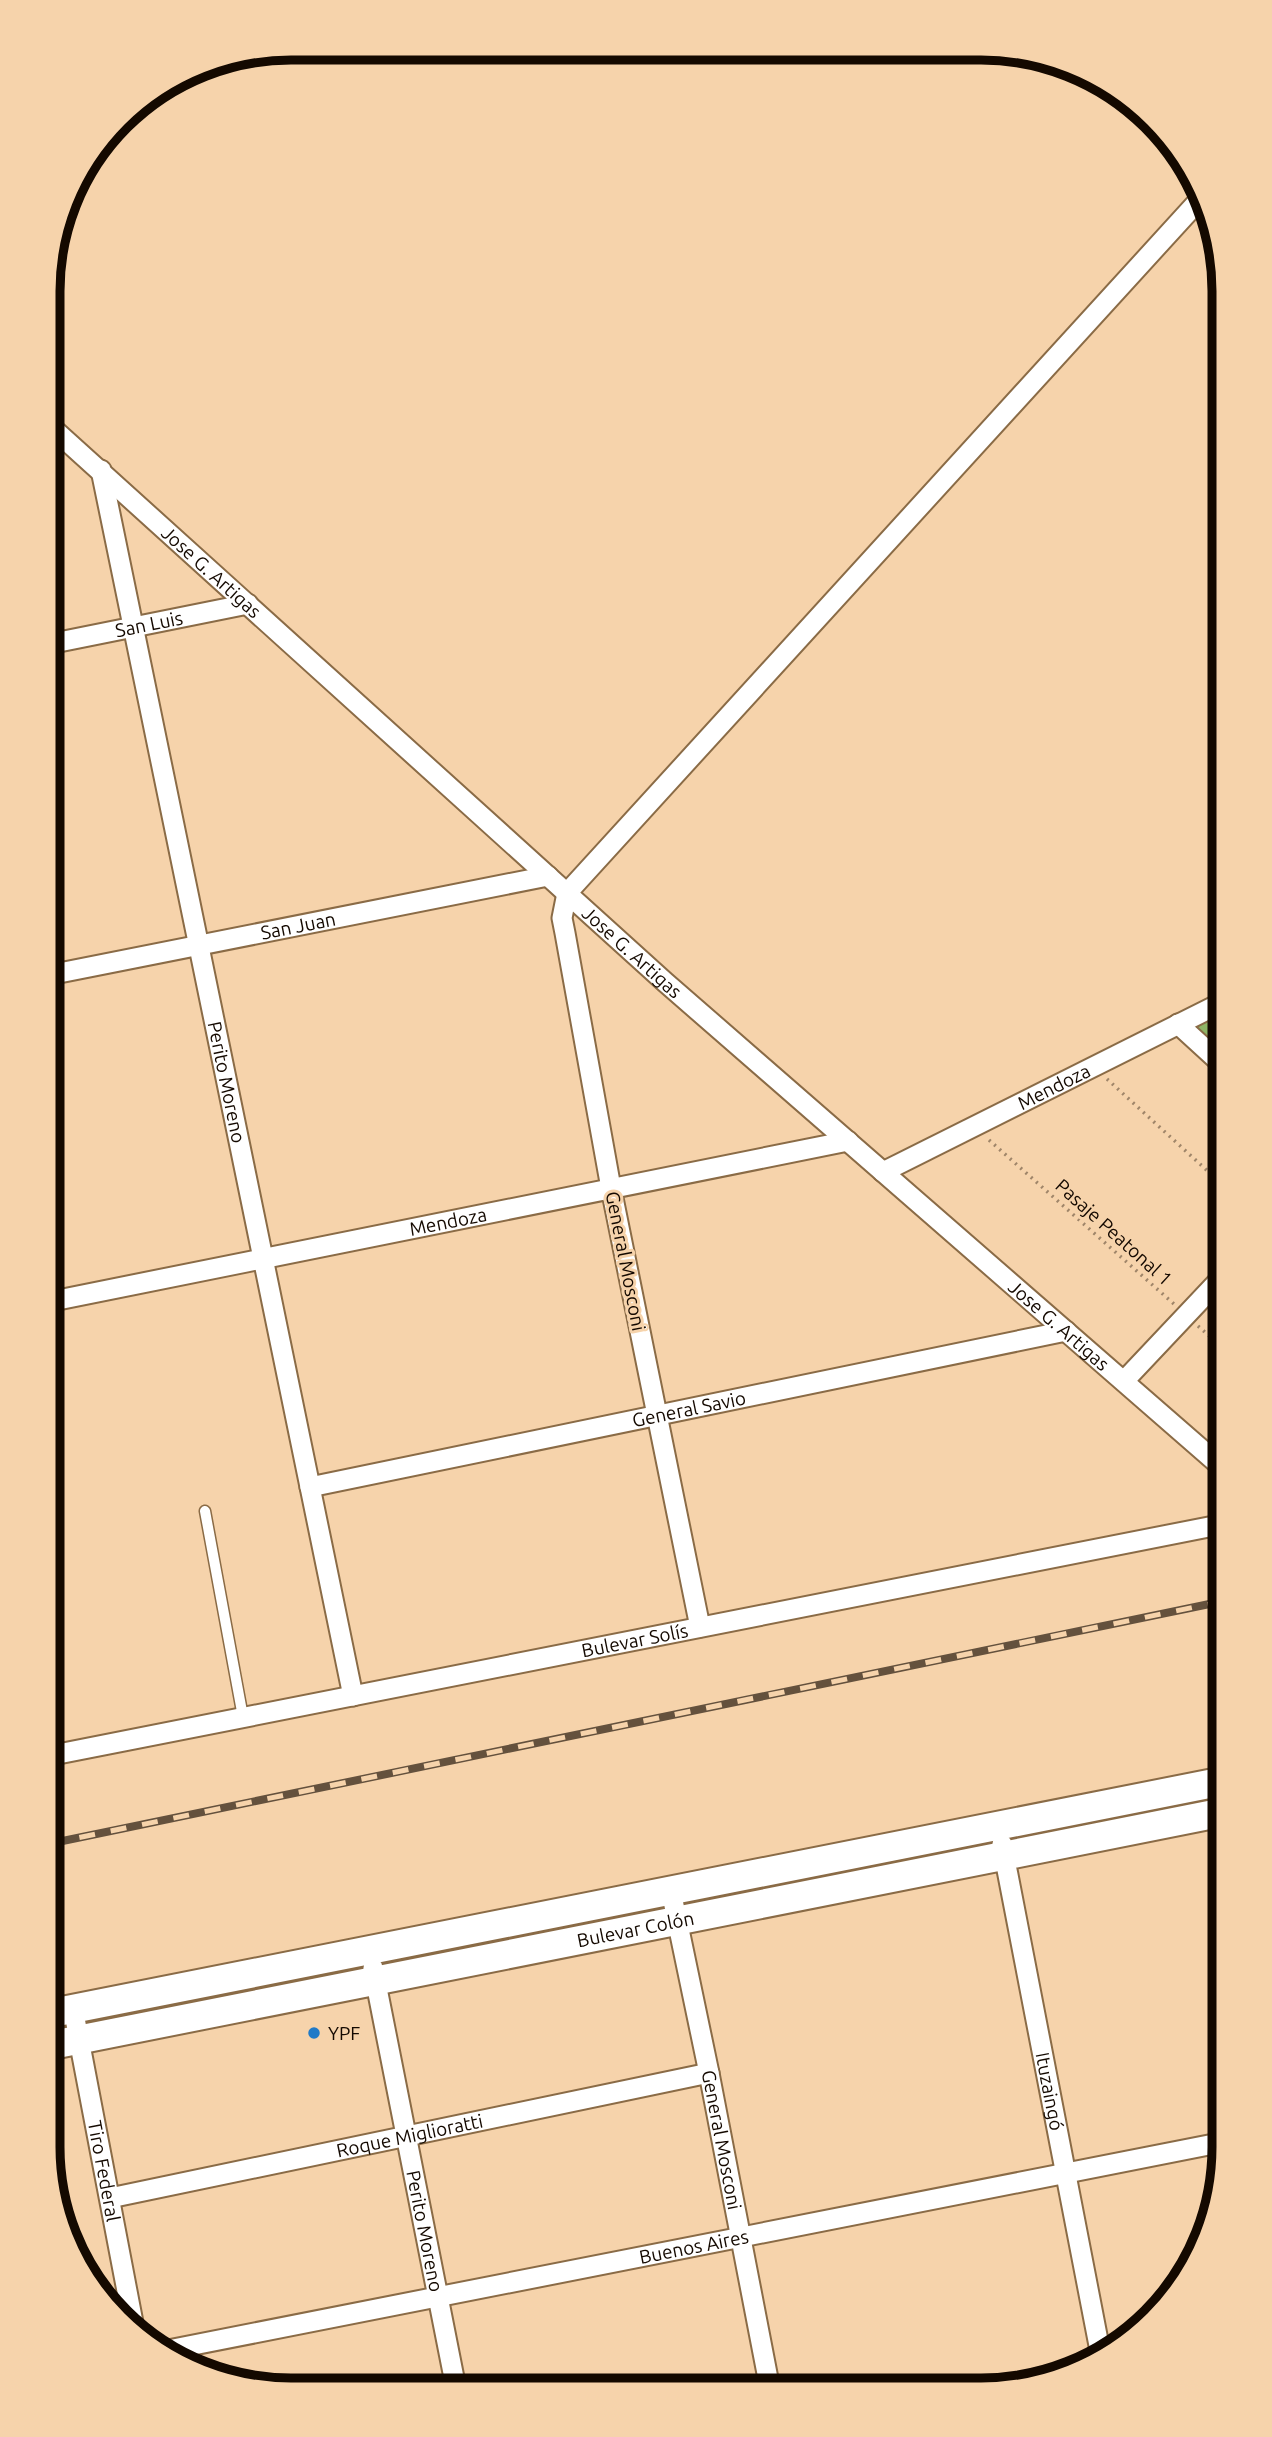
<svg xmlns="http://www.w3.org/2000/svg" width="1272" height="2437" viewBox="0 0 1272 2437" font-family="Ubuntu,sans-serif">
<rect width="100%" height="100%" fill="#f6d3ab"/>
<path fill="#8fb566" d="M 1225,1012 L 1225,1054 L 1194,1026 Z"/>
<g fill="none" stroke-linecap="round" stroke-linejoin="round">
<g stroke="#8a6b46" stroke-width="13">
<path id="lane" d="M 205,1511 L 243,1717"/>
</g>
<g stroke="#8a6b46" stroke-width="23">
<g id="street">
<path id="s1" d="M 49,425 L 665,982 L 1224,1469"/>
<path id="s2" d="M 101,470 L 353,1696"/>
<path id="s3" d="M 49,644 L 248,604"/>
<path id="s4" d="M 49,975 L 548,876"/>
<path d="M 1178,1024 L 1225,1067"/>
<path id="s5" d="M 883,1172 L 1225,1001"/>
<path id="s6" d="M 48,1302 L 848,1141"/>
<path d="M 1124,1381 L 1224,1275"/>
<path id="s7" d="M 310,1487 L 1066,1331"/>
<path d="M 700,1627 L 611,1188 L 565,933 L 562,918 L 567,893 L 1202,197"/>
<path id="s8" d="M 48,1756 L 1224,1524"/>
<path id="s9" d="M 1002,1844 L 1101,2356"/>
<path id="s10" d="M 671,1891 L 709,2073 L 770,2389"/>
<path id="s11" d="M 373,1968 L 456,2388"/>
<path id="s12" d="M 73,2008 L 135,2333"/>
<path id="s13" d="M 110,2198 L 709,2073"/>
<path id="s14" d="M 163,2351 L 1224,2142"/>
</g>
</g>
<g stroke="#8a6b46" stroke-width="32">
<g id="secondary">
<path d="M 47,2014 L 1224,1781"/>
<path id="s15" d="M 47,2046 L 1224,1812"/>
</g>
</g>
<path stroke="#9f8569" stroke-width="3.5" stroke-dasharray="2 5" stroke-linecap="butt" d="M 1107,1079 L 1224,1186
M 989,1140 L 1174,1304
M 1198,1326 L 1224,1349"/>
<use href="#lane" stroke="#fff" stroke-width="10"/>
<use href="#street" stroke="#fff" stroke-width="19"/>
<use href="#secondary" stroke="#fff" stroke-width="28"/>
<g stroke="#64513d" stroke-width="8">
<path id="rail" d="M 48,1844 L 1224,1601"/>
</g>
<use href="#rail" stroke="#f6d3ab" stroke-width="5" stroke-dasharray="16" stroke-linecap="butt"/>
</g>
<circle fill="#217ac7" stroke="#f6d3ab" stroke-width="2.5" cx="314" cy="2033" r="7"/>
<g text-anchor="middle" stroke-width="6" stroke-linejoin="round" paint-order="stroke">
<g font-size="19" fill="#140900" stroke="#f6d3ab">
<text dy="7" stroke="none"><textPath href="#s1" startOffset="219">Jose G. Artigas</textPath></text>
<text dy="7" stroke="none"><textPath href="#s3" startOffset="102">San Luis</textPath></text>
<text dy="7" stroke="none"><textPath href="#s4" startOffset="254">San Juan</textPath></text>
<text dy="7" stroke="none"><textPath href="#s1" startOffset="786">Jose G. Artigas</textPath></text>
<text dy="7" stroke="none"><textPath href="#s2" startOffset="625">Perito Moreno</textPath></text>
<text dy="7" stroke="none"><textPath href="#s5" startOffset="191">Mendoza</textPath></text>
<text dy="7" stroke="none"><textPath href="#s6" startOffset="408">Mendoza</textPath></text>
<text transform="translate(1114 1232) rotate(42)" y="7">Pasaje Peatonal 1</text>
<text transform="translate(626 1261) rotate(79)" y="7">General Mosconi</text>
<text dy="7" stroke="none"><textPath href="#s1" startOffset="1353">Jose G. Artigas</textPath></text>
<text dy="7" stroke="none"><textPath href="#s7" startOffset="387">General Savio</textPath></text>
<text dy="7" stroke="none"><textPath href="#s8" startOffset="598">Bulevar Solís</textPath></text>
<text dy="7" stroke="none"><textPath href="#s15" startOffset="600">Bulevar Colón</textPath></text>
<text dy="7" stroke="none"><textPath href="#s9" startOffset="252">Ituzaingó</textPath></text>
<text dy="7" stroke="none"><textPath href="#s13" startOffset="306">Roque Miglioratti</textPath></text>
<text dy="7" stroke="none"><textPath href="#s10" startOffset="254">General Mosconi</textPath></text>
<text dy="7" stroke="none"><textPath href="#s12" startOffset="166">Tiro Federal</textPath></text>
<text dy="7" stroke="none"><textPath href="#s11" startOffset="268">Perito Moreno</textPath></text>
<text dy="7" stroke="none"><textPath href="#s14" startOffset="541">Buenos Aires</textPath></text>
</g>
<g font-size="19" fill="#140900" stroke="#f6d3ab" text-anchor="start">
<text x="328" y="2040">YPF</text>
</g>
</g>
<path d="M0 0H1272V2437H0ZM291 60H981A231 231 0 0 1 1212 291V2147A231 231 0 0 1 981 2378H291A231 231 0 0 1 60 2147V291A231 231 0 0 1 291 60Z" fill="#f6d3ab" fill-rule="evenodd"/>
<path fill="none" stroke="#140900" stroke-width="9" d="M291 60H981A231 231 0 0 1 1212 291V2147A231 231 0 0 1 981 2378H291A231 231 0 0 1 60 2147V291A231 231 0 0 1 291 60Z"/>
</svg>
